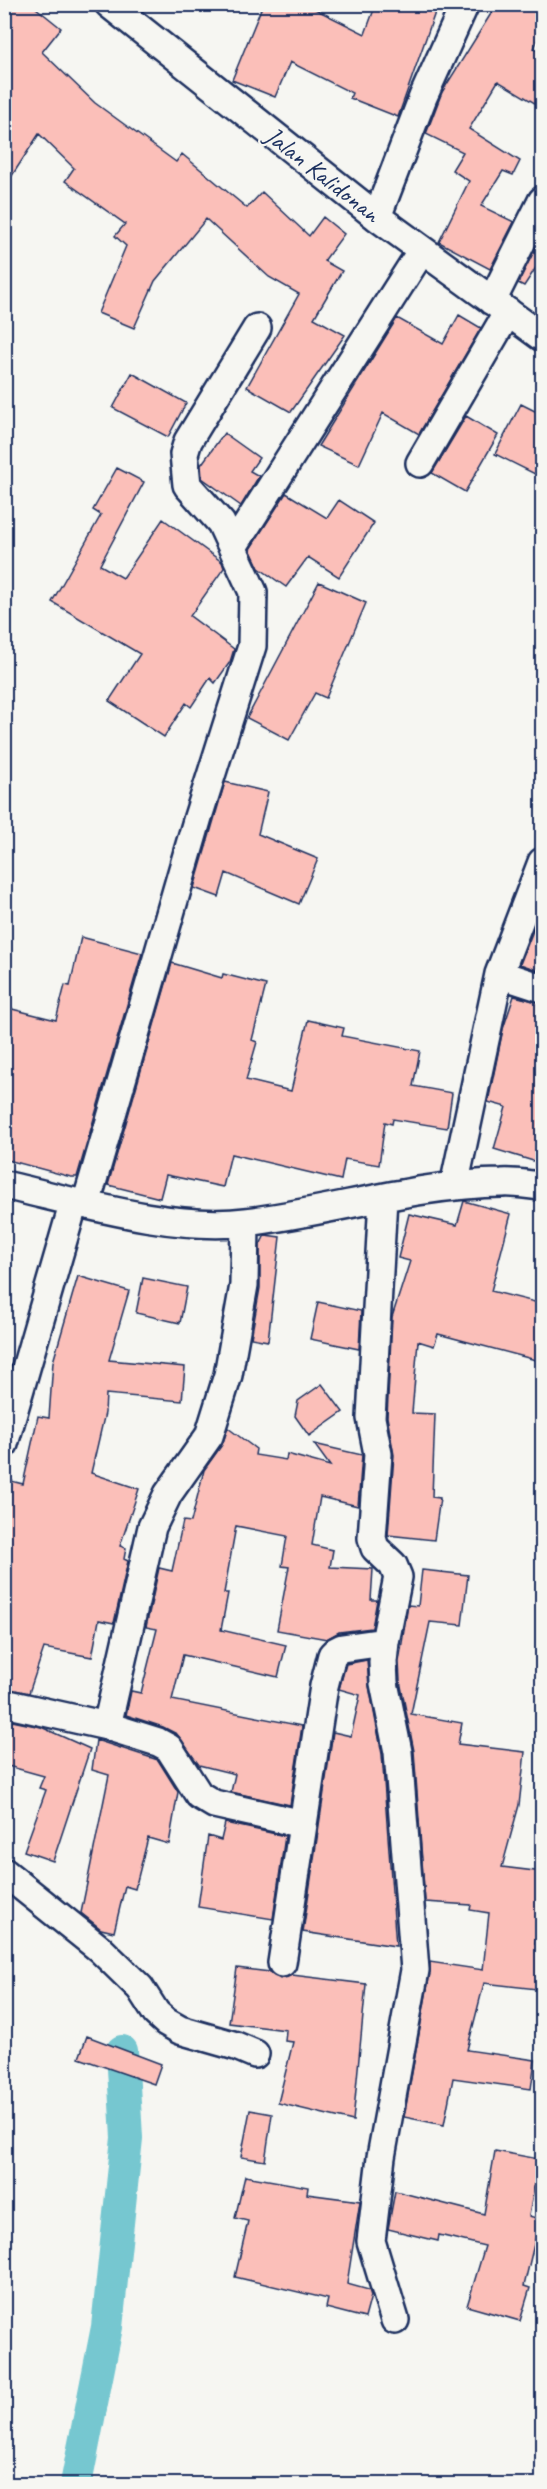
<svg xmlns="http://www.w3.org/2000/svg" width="547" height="2489" viewBox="0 0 547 2489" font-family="Caveat,sans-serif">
<rect width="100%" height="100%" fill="#f6f6f2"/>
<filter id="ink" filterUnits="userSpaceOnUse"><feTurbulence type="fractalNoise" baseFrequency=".0167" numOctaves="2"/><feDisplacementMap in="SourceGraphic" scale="12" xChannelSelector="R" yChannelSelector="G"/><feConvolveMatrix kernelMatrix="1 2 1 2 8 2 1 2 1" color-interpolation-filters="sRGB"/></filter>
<g filter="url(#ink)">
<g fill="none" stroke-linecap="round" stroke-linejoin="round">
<path stroke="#76c7d0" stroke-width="32" d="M 76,2484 L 107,2327 L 127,2138 L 122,2051"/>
</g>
<path fill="#fbbfb9" stroke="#1b2f5e" stroke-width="1.5" d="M 4,4 L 31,4 L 61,28 L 42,52 L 95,103 L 176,162 L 182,154 L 247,208 L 262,192 L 309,236 L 323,217 L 344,234 L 324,261 L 342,271 L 314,318 L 345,335 L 291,412 L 247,387 L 299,294 L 269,277 L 206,219 L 155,281 L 134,328 L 98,313 L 126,246 L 115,236 L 125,224 L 65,181 L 74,168 L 39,134 L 4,188 Z
M 263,4 L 305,4 L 365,34 L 376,4 L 438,4 L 398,117 L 350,98 L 352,93 L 290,62 L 275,97 L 232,80 Z
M 497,4 L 543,4 L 543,24 L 534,49 L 543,54 L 543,108 L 498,81 L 469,129 L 520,161 L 513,175 L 503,171 L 481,206 L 514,222 L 490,269 L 439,242 L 469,181 L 452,170 L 463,152 L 426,134 L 442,92 Z
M 537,245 L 543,249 L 543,257 L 524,286 L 518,283 Z
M 459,315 L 481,328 L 419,434 L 383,413 L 359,465 L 318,446 L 397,318 L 443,344 Z
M 132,373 L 186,403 L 168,437 L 113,408 Z
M 521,404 L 543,415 L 543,478 L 495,454 Z
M 466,416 L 498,435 L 465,492 L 432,473 Z
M 224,433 L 259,458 L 250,471 L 259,476 L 241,506 L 202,478 L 201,465 Z
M 117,468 L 144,482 L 100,565 L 123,578 L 163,519 L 222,562 L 224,568 L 190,616 L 234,649 L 230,662 L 215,683 L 210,678 L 191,707 L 186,703 L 164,737 L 109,701 L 140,654 L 52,602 L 101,515 L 93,510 Z
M 286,493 L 327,518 L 339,500 L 374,523 L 339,577 L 308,557 L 286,587 L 259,568 L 250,549 Z
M 319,582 L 366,603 L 326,698 L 315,693 L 289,740 L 247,718 Z
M 225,782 L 268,792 L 258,834 L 318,859 L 299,904 L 226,873 L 219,897 L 194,888 Z
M 543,905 L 543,972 L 520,964 Z
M 81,937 L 142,953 L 77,1177 L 71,1177 L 4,1159 L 4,1007 L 56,1020 L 65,985 L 70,986 Z
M 172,963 L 222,978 L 223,974 L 266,985 L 252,1040 L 257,1042 L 246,1080 L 291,1091 L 308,1020 L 344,1028 L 342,1036 L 420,1051 L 413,1086 L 452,1093 L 447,1128 L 393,1119 L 392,1124 L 385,1122 L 379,1165 L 345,1159 L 341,1180 L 231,1154 L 223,1187 L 166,1175 L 160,1198 L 108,1185 Z
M 514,996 L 543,1003 L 543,1164 L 494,1149 L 506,1107 L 488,1102 L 503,1029 Z
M 464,1201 L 511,1214 L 491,1291 L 543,1304 L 543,1335 L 536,1360 L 438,1334 L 434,1346 L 418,1341 L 412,1413 L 435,1414 L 432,1497 L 440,1498 L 434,1540 L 388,1535 L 394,1455 L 387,1417 L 392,1317 L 410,1261 L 398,1258 L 409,1214 L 457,1225 Z
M 265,1235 L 280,1237 L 268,1341 L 251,1338 L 260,1288 L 260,1245 Z
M 78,1276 L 129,1291 L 109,1360 L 185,1367 L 182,1401 L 106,1394 L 105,1413 L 91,1473 L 139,1489 L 120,1546 L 126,1548 L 124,1559 L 128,1561 L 114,1623 L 99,1620 L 92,1657 L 44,1648 L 29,1693 L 4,1688 L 4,1506 L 11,1481 L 23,1484 L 38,1416 L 49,1418 L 53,1362 Z
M 143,1278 L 187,1287 L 180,1323 L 136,1313 Z
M 318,1302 L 361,1311 L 359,1349 L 310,1339 Z
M 322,1384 L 343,1412 L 309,1436 L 295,1416 L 298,1401 Z
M 228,1428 L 256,1449 L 255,1455 L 286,1460 L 287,1454 L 330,1466 L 314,1444 L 362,1455 L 358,1506 L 320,1497 L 312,1545 L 333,1550 L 330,1567 L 373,1569 L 371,1600 L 377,1600 L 372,1628 L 339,1632 L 327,1639 L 277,1630 L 289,1567 L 282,1566 L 287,1536 L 236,1526 L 224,1593 L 228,1593 L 221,1630 L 286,1645 L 278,1677 L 183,1655 L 172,1700 L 302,1726 L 290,1805 L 231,1792 L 235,1774 L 199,1765 L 177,1734 L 163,1727 L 126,1715 L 131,1691 L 141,1693 L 157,1629 L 146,1627 L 159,1568 L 172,1571 L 183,1521 L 191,1522 L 204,1470 L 222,1445 Z
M 422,1570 L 468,1575 L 462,1625 L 430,1622 L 411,1714 L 462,1723 L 458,1744 L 525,1752 L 519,1805 L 502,1867 L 543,1872 L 535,1944 L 542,1945 L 537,1989 L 484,1983 L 467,2050 L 535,2060 L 531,2089 L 453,2078 L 444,2125 L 404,2117 L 430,1973 L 430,1962 L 483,1970 L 489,1913 L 470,1910 L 471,1905 L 425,1902 L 414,1751 L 400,1681 L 399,1662 L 408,1605 L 418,1606 Z
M 367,1660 L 369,1686 L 382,1754 L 396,1946 L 303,1932 L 333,1732 L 351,1736 L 360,1695 L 339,1689 L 346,1664 Z
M 12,1721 L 41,1727 L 90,1749 L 53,1861 L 24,1851 L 46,1790 L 39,1788 L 44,1776 L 4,1765 L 4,1747 Z
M 96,1740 L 158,1760 L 178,1792 L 169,1844 L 148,1838 L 135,1889 L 125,1886 L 114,1932 L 101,1929 L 81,1913 L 109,1775 L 92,1770 Z
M 225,1823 L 285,1836 L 273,1919 L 198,1907 L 208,1836 L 221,1840 Z
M 237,1968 L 270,1972 L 280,1979 L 292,1975 L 366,1984 L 353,2121 L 278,2103 L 293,2042 L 285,2041 L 286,2030 L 229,2023 Z
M 87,2036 L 161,2064 L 154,2084 L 79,2058 Z
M 250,2110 L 272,2114 L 265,2161 L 241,2157 Z
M 495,2151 L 539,2159 L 529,2216 L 540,2219 L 524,2286 L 530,2288 L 520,2321 L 467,2306 L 485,2246 L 439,2235 L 438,2241 L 388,2229 L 395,2191 L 484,2214 Z
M 245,2176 L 308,2187 L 307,2194 L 360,2201 L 347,2284 L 369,2290 L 371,2296 L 365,2318 L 326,2308 L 328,2299 L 235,2277 L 248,2221 L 235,2218 Z"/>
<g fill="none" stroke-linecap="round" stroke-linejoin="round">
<g stroke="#1b2f5e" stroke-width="32">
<path id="minor" d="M 109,4 L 377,217 L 542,337
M 377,217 L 423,97 L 465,4
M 492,301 L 542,201
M 420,463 L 508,312
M 233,547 L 422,250
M 499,974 L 542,988
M 4,1185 C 78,1202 171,1231 246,1222 C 331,1212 416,1184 502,1183 C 515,1182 529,1185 542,1186
M 454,1186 L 499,974 L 542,862
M 383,1198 L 371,1418 L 378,1454 L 372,1538 L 375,1548 L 393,1565 L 398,1577 L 385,1642 L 383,1662 L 384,1683 L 398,1752 L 415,1970 L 381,2157 L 371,2241 L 395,2320
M 86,1204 L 198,817 L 252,646 L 253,592 L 221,523 L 187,485 L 184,454 L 188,441 L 257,328
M 4,1444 L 74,1202
M 4,1703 L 107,1726 L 158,1742 L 169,1748 L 199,1795 L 214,1804 L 303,1824
M 107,1726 L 152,1527 L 168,1494 L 209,1436 L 228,1375 L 244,1285 L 245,1222
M 4,1872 L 100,1949 L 140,1988 L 156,2013 L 166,2022 L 180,2030 L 236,2046 L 255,2054
M 282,1963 L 324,1686 L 332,1655 L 336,1651 L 342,1648 L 385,1642"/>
</g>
<use href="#minor" stroke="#f6f6f2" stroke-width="27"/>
</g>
</g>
<g text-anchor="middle" stroke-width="4.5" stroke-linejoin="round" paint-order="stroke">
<g font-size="26" fill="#1b2f5e" stroke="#f6f6f2">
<text transform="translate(323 174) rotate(38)" y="9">Jalan Kalidonan</text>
</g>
</g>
<rect width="547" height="2489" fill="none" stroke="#f6f6f2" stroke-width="24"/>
<rect x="12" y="12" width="523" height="2465" fill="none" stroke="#1b2f5e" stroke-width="2" filter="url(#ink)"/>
</svg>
